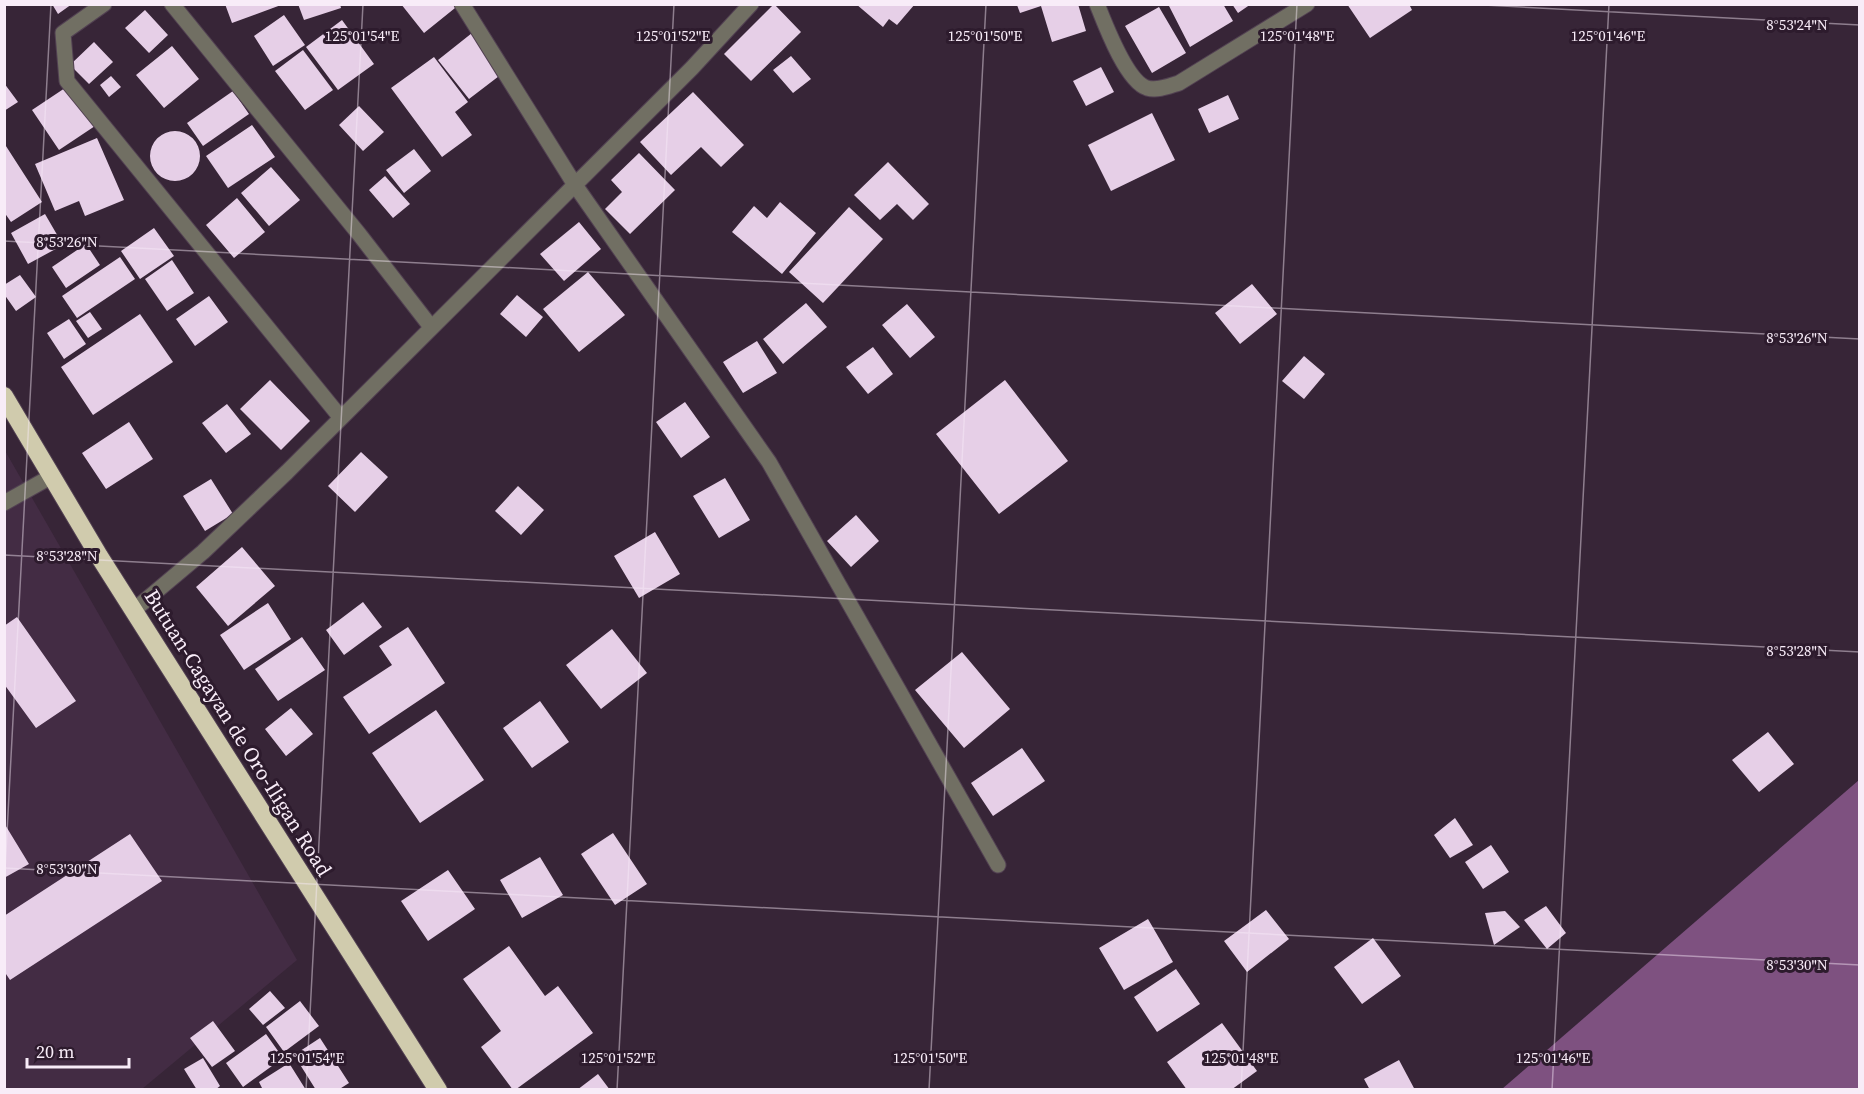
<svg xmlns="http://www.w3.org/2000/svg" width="1864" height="1094" viewBox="0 0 1864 1094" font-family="'Source Serif 4',serif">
<rect width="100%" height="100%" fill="#372537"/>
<path fill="#432c44" d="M 4,449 L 297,960 L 142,1089 L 5,1089 Z"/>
<path fill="#7e5180" d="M 1859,780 L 1859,1089 L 1502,1089 Z"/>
<path fill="#e6cfe7" d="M 52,4 L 72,4 L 58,14 Z
M 225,4 L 281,4 L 281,5 L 232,23 Z
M 298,4 L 340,4 L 341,8 L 304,20 Z
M 401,4 L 460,4 L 424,33 Z
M 774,4 L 801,32 L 751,81 L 724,54 Z
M 856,4 L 915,4 L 897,25 L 889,19 L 883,27 Z
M 1041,4 L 1078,4 L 1086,31 L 1052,42 L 1041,6 L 1020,13 L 1017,5 Z
M 1168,4 L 1223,4 L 1233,21 L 1190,47 Z
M 1232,4 L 1251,4 L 1238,13 Z
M 1347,4 L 1409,4 L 1412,10 L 1370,38 Z
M 1159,7 L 1186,53 L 1152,73 L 1125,26 Z
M 145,10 L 168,35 L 149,53 L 125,28 Z
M 284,15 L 305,45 L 273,66 L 254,36 Z
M 342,20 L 374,64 L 338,90 L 306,47 Z
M 472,33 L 503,73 L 469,99 L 438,60 Z
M 94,42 L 113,62 L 89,84 L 70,65 Z
M 172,46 L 199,79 L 164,108 L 136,75 Z
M 303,50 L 333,90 L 305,110 L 275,71 Z
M 791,56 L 811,79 L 793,93 L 773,70 Z
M 434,57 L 468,102 L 455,112 L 472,135 L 442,157 L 391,88 Z
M 1101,67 L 1114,92 L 1086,106 L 1073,81 Z
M 111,76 L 121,87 L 109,97 L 100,85 Z
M 4,83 L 18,102 L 4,111 Z
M 68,86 L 95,126 L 59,150 L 32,110 Z
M 233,91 L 249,114 L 203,146 L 187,123 Z
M 693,92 L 744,145 L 721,167 L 701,147 L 671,175 L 640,142 Z
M 1228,95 L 1239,119 L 1209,133 L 1198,109 Z
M 359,106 L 384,132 L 363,151 L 339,125 Z
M 1152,113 L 1175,160 L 1111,191 L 1088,145 Z
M 252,125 L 275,157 L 228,188 L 206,156 Z
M150 156a25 25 0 1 1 50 0a25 25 0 1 1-50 0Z
M 97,138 L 124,200 L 85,216 L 79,201 L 55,211 L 35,164 Z
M 4,143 L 42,202 L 11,222 L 4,212 Z
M 414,149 L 431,171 L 404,193 L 386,170 Z
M 639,153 L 675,190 L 630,234 L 605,209 L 622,192 L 611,180 Z
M 888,162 L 929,204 L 913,220 L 897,204 L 880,220 L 854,195 Z
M 271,167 L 300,200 L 269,226 L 241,193 Z
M 385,176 L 410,204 L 393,218 L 369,190 Z
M 237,198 L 265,232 L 234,258 L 206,225 Z
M 780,202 L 816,233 L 782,274 L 732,232 L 754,206 L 767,218 Z
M 849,207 L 883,239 L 823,303 L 789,272 Z
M 45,214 L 63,245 L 28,264 L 11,233 Z
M 579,222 L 601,249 L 564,281 L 540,254 Z
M 154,228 L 174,256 L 140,279 L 121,251 Z
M 86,244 L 100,265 L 66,288 L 52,267 Z
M 120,257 L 135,279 L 77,318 L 62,296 Z
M 172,260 L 194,293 L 167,311 L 145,279 Z
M 588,272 L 625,315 L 579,352 L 543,309 Z
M 20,275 L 36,297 L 16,311 L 4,294 L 4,285 Z
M 1252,284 L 1277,314 L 1240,344 L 1215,313 Z
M 517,295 L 543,317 L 526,337 L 500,314 Z
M 209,296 L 228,322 L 195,346 L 176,319 Z
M 806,303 L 827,327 L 783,364 L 763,339 Z
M 907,304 L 935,337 L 910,358 L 882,325 Z
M 90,312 L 102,329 L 88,338 L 76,321 Z
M 140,314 L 173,362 L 93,415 L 61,367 Z
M 69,319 L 86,344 L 64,359 L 47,333 Z
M 757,341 L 777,373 L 743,393 L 723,362 Z
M 873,347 L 893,374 L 868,394 L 846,367 Z
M 1304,356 L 1325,374 L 1304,399 L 1282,381 Z
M 270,380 L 310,421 L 281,450 L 240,409 Z
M 1005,380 L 1068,461 L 999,514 L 936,434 Z
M 685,402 L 710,437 L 681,458 L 656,422 Z
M 227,404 L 251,434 L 226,453 L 202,423 Z
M 129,422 L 153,459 L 106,489 L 82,453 Z
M 361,452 L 388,477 L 355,512 L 328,486 Z
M 725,478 L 750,520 L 719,538 L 693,496 Z
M 211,479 L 233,514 L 205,531 L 183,496 Z
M 518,486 L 544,510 L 521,535 L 495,511 Z
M 856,515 L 879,541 L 851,567 L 827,541 Z
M 655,532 L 680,574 L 639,598 L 614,556 Z
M 242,547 L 275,586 L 228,626 L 196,587 Z
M 363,602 L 382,627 L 344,655 L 326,630 Z
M 268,603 L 291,639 L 244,670 L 220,635 Z
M 17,617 L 76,701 L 36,728 L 4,684 L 4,626 Z
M 408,627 L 445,683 L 369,734 L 343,697 L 392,665 L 379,646 Z
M 612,629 L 647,673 L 601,709 L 566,665 Z
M 302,637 L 325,670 L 278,701 L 255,669 Z
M 962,652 L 1010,709 L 964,748 L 915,690 Z
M 540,701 L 569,742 L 532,768 L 503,728 Z
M 291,708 L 313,734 L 286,756 L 265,729 Z
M 436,710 L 484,780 L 420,823 L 372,753 Z
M 1768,732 L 1794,764 L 1759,792 L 1732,760 Z
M 1022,748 L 1045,781 L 993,816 L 971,783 Z
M 1455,818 L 1473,845 L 1450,858 L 1434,835 Z
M 4,823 L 29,864 L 4,878 Z
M 613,833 L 647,884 L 615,905 L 581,854 Z
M 130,834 L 162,881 L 10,980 L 4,971 L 4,916 Z
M 1491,845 L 1509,872 L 1483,889 L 1465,862 Z
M 540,857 L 563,895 L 522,918 L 500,880 Z
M 448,870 L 475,909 L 428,941 L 401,901 Z
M 1546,906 L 1566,933 L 1547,949 L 1524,920 Z
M 1266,910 L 1289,939 L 1247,972 L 1224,941 Z
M 1505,911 L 1520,927 L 1494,945 L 1485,913 Z
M 1148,919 L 1173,962 L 1124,990 L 1099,948 Z
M 1373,938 L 1401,976 L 1362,1004 L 1334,967 Z
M 509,946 L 545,996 L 558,986 L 593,1033 L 515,1090 L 513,1090 L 481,1047 L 501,1031 L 463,979 Z
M 1176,969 L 1200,1004 L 1157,1032 L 1134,997 Z
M 270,991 L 285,1008 L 263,1025 L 249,1009 Z
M 300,1001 L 319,1026 L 284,1052 L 266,1027 Z
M 213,1021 L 235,1051 L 212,1067 L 190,1038 Z
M 1222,1023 L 1257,1071 L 1231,1090 L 1187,1090 L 1167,1062 Z
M 266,1034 L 283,1058 L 243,1087 L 226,1063 Z
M 320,1038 L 349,1083 L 338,1090 L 316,1090 L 294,1055 Z
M 203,1058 L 220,1086 L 215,1090 L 197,1090 L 184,1069 Z
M 1399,1060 L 1415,1090 L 1370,1090 L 1364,1079 Z
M 289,1063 L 306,1090 L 263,1090 L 259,1082 Z
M 598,1074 L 610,1090 L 577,1090 Z"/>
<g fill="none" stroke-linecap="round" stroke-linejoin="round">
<g stroke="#524152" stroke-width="17">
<path id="minor" d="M 104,4 L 63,33 L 67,81 L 341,418
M 172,4 L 359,234 L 431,327
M 462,4 L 575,185 L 769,462 L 998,865
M 1097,4 C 1105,24 1126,81 1147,88 C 1158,91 1169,86 1179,83 L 1307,4
M 4,503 L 52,476
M 134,610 L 203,552 L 287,472 L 692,68 L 751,4"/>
</g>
<g stroke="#524152" stroke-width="20">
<path id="highway" d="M 4,396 L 99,556 L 438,1090"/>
</g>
<use href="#minor" stroke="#716f63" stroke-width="15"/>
<use href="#highway" stroke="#d0cbad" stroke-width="18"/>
</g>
<path fill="none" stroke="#f8ecf8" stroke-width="1.5" stroke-opacity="0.45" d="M 1465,4 L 1860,25M 4,241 L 1860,339M 4,555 L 1860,652M 4,868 L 1860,965M 4,889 L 51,4M 306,1090 L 363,4M 617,1090 L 674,4M 929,1090 L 986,4M 1241,1090 L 1297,4M 1552,1090 L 1609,4"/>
<g text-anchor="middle" stroke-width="6" stroke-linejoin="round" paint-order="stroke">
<g font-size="21" fill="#f8ecf8" stroke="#2d1b2d">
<text transform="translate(238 733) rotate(58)" y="7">Butuan-Cagayan de Oro-Iligan Road</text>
</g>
</g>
<g font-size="15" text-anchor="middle" fill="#f8ecf8" stroke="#2d1b2d" stroke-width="6" stroke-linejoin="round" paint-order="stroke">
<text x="1797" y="30">8°53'24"N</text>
<text x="362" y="41">125°01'54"E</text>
<text x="673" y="41">125°01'52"E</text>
<text x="985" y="41">125°01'50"E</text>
<text x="1297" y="41">125°01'48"E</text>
<text x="1608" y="41">125°01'46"E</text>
<text x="67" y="247">8°53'26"N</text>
<text x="1797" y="343">8°53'26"N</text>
<text x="67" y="561">8°53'28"N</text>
<text x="1797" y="656">8°53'28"N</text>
<text x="67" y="874">8°53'30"N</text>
<text x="1797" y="970">8°53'30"N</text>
<text x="307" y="1063">125°01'54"E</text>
<text x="618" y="1063">125°01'52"E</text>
<text x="930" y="1063">125°01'50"E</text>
<text x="1241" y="1063">125°01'48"E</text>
<text x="1553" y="1063">125°01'46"E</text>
</g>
<rect width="1864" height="1094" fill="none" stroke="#f8ecf8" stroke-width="12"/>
<path d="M27 1058v9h102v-9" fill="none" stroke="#f8ecf8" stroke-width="3"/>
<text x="36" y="1058" font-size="18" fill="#f8ecf8" stroke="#2d1b2d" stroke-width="4.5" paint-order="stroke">20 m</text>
</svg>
